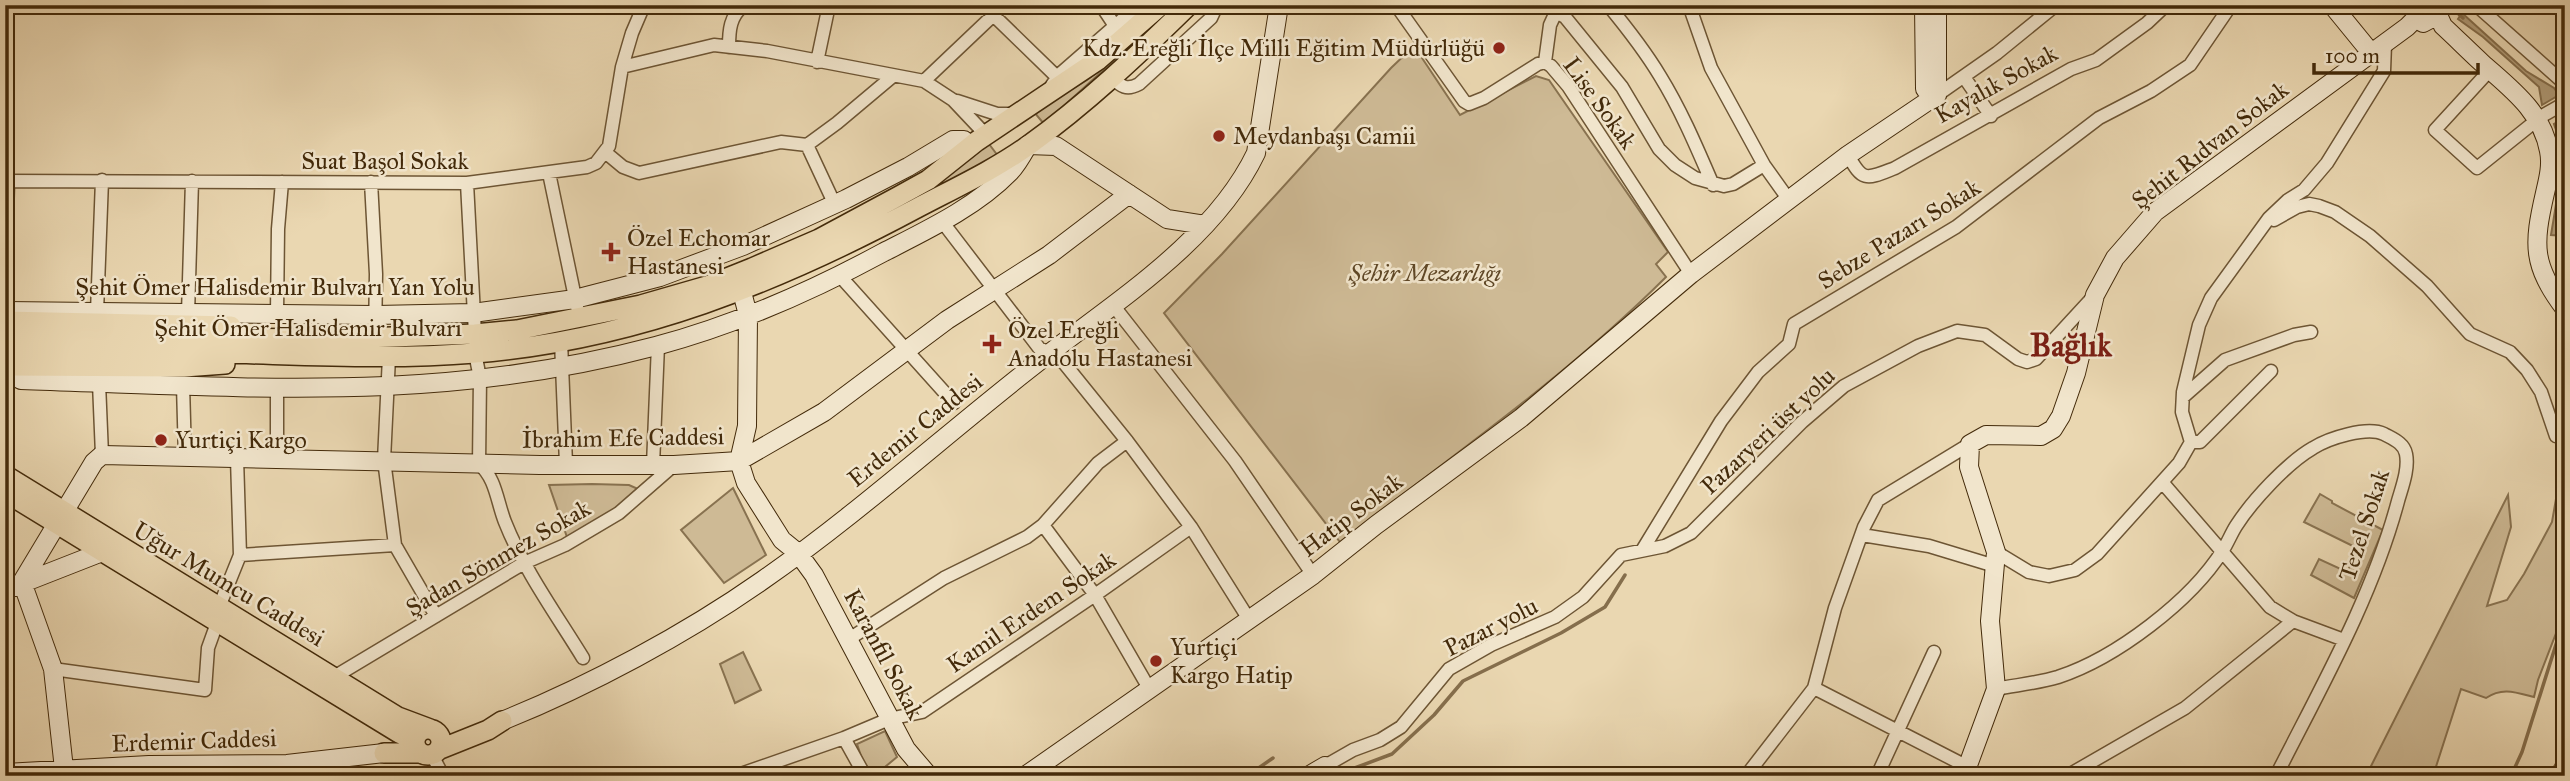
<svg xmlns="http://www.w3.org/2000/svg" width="2570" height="781" viewBox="0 0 2570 781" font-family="'IM FELL Great Primer',serif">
<rect width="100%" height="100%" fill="#ead7b1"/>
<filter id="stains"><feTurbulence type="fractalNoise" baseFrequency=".00286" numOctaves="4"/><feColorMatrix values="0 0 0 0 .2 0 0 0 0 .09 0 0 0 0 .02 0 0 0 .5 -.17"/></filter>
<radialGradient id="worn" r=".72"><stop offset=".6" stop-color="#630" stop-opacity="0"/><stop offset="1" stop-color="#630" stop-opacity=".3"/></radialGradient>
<path fill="#ceba95" stroke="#887250" stroke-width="2" d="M 1414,46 L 1460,115 L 1536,76 L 1549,80 L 1668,252 L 1656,264 L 1666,277 C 1567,376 1451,457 1340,542 L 1164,313 L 1222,254 L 1391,68 Z
M 1120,55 L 1044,124 L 1034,112 L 1087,80 Z
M 989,144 L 998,156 L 914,201 Z
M 592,484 L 629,485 L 638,489 L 633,497 L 568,540 L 549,485 Z
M 2565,486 L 2565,610 L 2538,680 L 2534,697 C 2515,692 2502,687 2486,698 L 2461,689 L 2433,776 L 2366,776 L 2508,495 L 2511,527 L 2487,606 L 2507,600 L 2524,574 L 2552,522 L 2557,493 Z
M 733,488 L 766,555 L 724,583 L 681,530 Z
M 2320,494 L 2332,501 L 2332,503 L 2383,530 L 2354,598 L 2311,575 L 2319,559 L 2347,572 L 2359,549 L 2304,522 Z
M 743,652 L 761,690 L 735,703 L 720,664 Z
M 885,731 L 897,757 L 874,776 L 863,762 L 857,744 Z"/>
<path fill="#b19c78" stroke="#856e4c" stroke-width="2" d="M 2462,13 L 2526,71 L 2554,88 L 2559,95 L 2542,105 L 2539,87 L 2483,37 L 2458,19 Z
M 2565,118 L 2565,236 L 2551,235 C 2556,203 2567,154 2554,124 Z"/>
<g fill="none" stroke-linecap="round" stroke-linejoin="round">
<path stroke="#856e4c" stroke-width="3.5" d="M 2449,5 L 2463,18
M 2560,116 L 2565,125
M 1342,768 L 1352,769 L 1392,754 L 1434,715 L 1463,681 L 1561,633 L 1605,607 L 1625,575
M 1247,776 L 1273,758
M 2511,776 L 2522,752 L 2565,616"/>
<g stroke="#6d5534" stroke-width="15">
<path id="street" d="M 983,5 L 1057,77
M 1101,5 L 1115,26
M 1396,5 L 1464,101 L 1469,104 L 1484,98 L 1538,64 L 1545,62 L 1551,66 L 1568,86 L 1691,274
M 1608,5 C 1627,28 1645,51 1660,76 C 1681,110 1697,148 1713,185
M 1689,5 L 1711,68 L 1764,165 L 1789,200
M 2476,5 L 2565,84
M 729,47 C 729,30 730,16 744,5
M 817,62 L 829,5
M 1545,62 L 1550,25 L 1556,12 L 1565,17 L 1622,87 L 1659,149 L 1675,165 L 1695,178 L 1724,186 L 1733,184 L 1764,165
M 622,67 L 714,45 L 767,51 L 924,81 L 953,100 L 986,135
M 2490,70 L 2435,130 L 2477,168 L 2542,116 L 2565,103
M 1111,77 C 1121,86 1126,91 1139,84 L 1211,18 L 1217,5
M 1964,77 L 1991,116
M 924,81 L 1004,5
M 1052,85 L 1060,74 L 1139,5
M 1937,95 L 1997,53 L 2056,5
M 957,101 L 997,114 L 1017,114
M 807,145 L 835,205
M 605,152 L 623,167 L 639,173 L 781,142 L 807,145 L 837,123 L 893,76
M 1848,155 C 1863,183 1867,179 1895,168 L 2071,69 L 2096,60 L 2147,23 L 2166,5
M 549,173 L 577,307
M 5,181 L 467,183 L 587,167 L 596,163 L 609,146 L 622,67 L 632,33 L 644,5
M 371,182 L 376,274 L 375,338
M 467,183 L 475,334
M 941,220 L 1039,348 L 1060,358 L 1127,441 L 1191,527 L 1250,621
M 2274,220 L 2297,207 L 2309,204 L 2319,206 L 2335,212 L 2370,236 L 2427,286 L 2470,334 L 2510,352 L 2527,370 L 2541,392 L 2556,436
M 840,276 L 954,403
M 5,286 L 8,181
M 1113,305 L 1235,461 L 1313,575
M 97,312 L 102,180
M 277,313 L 278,229 L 282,182
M 188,314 L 192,181
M 561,341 L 566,464
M 475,353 L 480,378 L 479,464 C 496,478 497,502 505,522 C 524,570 556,614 583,658
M 389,357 L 384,460 L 395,545 L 436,616
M 99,383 L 102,455
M 183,385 L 185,457
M 277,387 L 277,458
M 2183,397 L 2225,360 L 2294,335 L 2311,332
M 2191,442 L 2200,442 L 2271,371
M 653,465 L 658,345
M 2162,482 L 2270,607 L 2293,621 L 2344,640
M 1043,525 L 1095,595 L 1150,690
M 1862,535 L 1929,546 L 1995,566
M 1643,549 L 1721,421 L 1758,372 L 1789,344 L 1794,324 L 1956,227 L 2099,118 L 2151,91 L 2190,65 L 2231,5
M 1996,552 L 2029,572 L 2049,576 L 2075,570 L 2097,554 L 2179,463 L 2191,442 L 2182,412 L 2183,392 L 2199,325 L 2211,298 L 2269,218 L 2288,200 L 2304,190 L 2327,163 L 2384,71 L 2385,44
M 240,555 L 395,545
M 219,607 L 240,555 L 237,458
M 849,639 L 944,578 L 1027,537 L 1043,525 L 1098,463 L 1127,441
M 53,669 L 205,690 L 208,648 L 217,623
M 334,677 L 524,563 L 565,545 L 619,513 L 674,465
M 1814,688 L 1966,766
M 1996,689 C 2016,685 2038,683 2058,677 C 2116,658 2191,601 2223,550 C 2228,542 2231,534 2236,526 C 2252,501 2287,463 2313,448 C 2329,438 2367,426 2384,434 C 2393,439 2404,443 2406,454 C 2409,469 2402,487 2398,501 C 2372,598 2321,687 2276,776
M 844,738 L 865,776
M 432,755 L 443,776
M 735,776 L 844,738 L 889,719 L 922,712 L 1095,595 L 1191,527
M 1327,776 L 1325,766 L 1353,750 L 1380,740 L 1401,727 L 1449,669 L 1491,645 L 1555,617 L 1583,597 L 1621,555 L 1665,546 L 1691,533 L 1802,422 L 1844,386 L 1918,346 L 1957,331 L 1985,335 L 2018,359 L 2027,362 L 2036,359 L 2093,297
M 1746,776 L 1814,688 L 1835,608 L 1864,527 L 1878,500 L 1970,444
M 1877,776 L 1934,652
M 2067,776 L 2185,708 L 2293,621
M 2556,776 L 2565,761"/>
</g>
<g stroke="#432a0a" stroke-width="20">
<path id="secondary" d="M 1924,5 L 1925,89
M 2332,5 L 2372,54
M 2423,23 L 2438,15 L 2443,26 C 2456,38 2469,51 2482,63 C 2510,88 2542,111 2549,151 C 2552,165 2548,180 2545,193 C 2533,245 2532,265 2565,309
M 742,292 L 748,315 L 747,426 L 739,461 L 746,483 L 782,540 L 798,553 L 814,575 L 906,749 L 929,776
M 5,311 L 376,315 L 473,313 L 575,299 L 660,277 L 743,246 L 846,199 L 908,167 L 953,140 L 964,140 L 970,146
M 6,366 L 12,375 L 21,380 C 142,384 265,391 386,386 C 476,382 569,369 656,346 C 735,325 812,291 884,252 C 927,230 976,207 1010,172 C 1017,165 1023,154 1028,145 L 1056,146 L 1167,219 L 1205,225
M 22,582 L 94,462 L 102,455 L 540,465 L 674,465 L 739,461 L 824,412 L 947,320 L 1049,255 L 1129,194
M 22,582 L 53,669 L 64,769
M 5,590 L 102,552
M 502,721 C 589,686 686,634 763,580 C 855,516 939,440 1028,370 C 1105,308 1212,245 1256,153 L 1279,5
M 5,773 L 149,765 L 287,764 L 384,753
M 1025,776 L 1313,575 L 1376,525 L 1521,418 L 1691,274 L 1848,155 L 1937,95 L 1937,5
M 1308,776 L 1325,766
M 1964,776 L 1996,689 L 1990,621 L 1996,552 L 1969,467 L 1970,444 L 1986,435 L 2041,436 L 2053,429 L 2061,416 L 2076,373 L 2095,295 L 2115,258 L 2155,212 L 2407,27 L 2419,15 L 2423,5"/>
</g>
<g stroke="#432a0a" stroke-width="22">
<path id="primary" d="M 5,321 L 231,326
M 5,337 L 336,339 L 475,334 L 517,330 L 641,305 L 707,286 L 752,268 L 819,239 L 899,196 L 928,180 L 977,141 L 1098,60 L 1161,5
M 5,351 C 78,352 151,351 224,353 C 307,355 391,360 475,353 C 635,340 777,283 917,208 C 955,188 994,170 1029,145 C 1086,104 1139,54 1189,5
M 5,366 L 184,367 L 225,364
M 5,475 L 398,717 L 430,729
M 5,492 L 399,733 L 415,740
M415 742a13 13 0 1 1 26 0a13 13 0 1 1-26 0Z
M 438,750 L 488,730 L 502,721
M 384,753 L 421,753"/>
</g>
<use href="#street" stroke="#f1e5cc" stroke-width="12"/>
<use href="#secondary" stroke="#f1e5cc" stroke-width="18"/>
<use href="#primary" stroke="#ead7b1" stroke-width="19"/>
</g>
<g fill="#8f2418" stroke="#f1e5cc" stroke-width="2.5">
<circle cx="1499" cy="48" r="7"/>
<circle cx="1219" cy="136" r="7"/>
<path d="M607.5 241.5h7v7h7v7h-7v7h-7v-7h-7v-7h7z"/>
<path d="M988.5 333.5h7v7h7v7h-7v7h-7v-7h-7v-7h7z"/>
<circle cx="161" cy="440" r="7"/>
<circle cx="1156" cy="661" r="7"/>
</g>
<g text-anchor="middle" stroke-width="5" stroke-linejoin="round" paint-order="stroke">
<g font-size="24" fill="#432a0a" stroke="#f1e5cc" text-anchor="start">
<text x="1485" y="56" text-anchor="end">Kdz. Ereğli İlçe Milli Eğitim Müdürlüğü</text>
<text x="1233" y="144">Meydanbaşı Camii</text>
<text x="627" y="246">Özel Echomar<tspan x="627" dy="28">Hastanesi</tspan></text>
<text x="1008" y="338">Özel Ereğli<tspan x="1008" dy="28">Anadolu Hastanesi</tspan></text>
<text x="175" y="448">Yurtiçi Kargo</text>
<text x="1170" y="655">Yurtiçi<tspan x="1170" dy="28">Kargo Hatip</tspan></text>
</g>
<g font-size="24" fill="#432a0a" stroke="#f1e5cc">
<text transform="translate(1996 84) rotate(-29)" y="8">Kayalık Sokak</text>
<text transform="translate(1600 103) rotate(54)" y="8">Lise Sokak</text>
<text transform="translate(2210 145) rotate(-38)" y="8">Şehit Rıdvan Sokak</text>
<text x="385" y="169">Suat Başol Sokak</text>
<text transform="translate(1899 234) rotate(-32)" y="8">Sebze Pazarı Sokak</text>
<text x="275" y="295">Şehit Ömer Halisdemir Bulvarı Yan Yolu</text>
<text x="308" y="336">Şehit Ömer Halisdemir Bulvarı</text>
<text transform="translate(915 430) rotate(-39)" y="8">Erdemir Caddesi</text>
<text transform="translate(1768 431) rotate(-43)" y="8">Pazaryeri üst yolu</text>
<text transform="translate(623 438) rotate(-1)" y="8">İbrahim Efe Caddesi</text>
<text transform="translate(1351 515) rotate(-37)" y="8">Hatip Sokak</text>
<text transform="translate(2364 525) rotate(-72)" y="8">Tezel Sokak</text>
<text transform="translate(498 558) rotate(-30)" y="8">Şadan Sönmez Sokak</text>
<text transform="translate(229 584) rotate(31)" y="8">Uğur Mumcu Caddesi</text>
<text transform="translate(1031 612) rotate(-34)" y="8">Kamil Erdem Sokak</text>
<text transform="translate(1491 627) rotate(-27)" y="8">Pazar yolu</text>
<text transform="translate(884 654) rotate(62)" y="8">Karanfil Sokak</text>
<text transform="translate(194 741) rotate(-2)" y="8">Erdemir Caddesi</text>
</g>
<g font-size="24" font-style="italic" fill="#5f4726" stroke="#f1e5cc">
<text x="1425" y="281">Şehir Mezarlığı</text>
</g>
<g font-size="32" font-weight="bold" fill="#7a1f14" stroke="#f1e5cc">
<text x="2071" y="356">Bağlık</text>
</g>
</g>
<rect width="2570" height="781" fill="none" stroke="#ead7b1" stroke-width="28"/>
<rect x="7" y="7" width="2556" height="767" fill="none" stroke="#432a0a" stroke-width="3.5"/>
<rect x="14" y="14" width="2542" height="753" fill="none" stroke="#432a0a" stroke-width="2"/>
<path d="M2314 63v10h164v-10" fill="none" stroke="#432a0a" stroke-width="3.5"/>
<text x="2325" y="63" font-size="21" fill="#432a0a" stroke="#f1e5cc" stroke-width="5" paint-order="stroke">100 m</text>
<rect width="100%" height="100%" filter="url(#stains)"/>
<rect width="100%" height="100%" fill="url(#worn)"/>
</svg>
